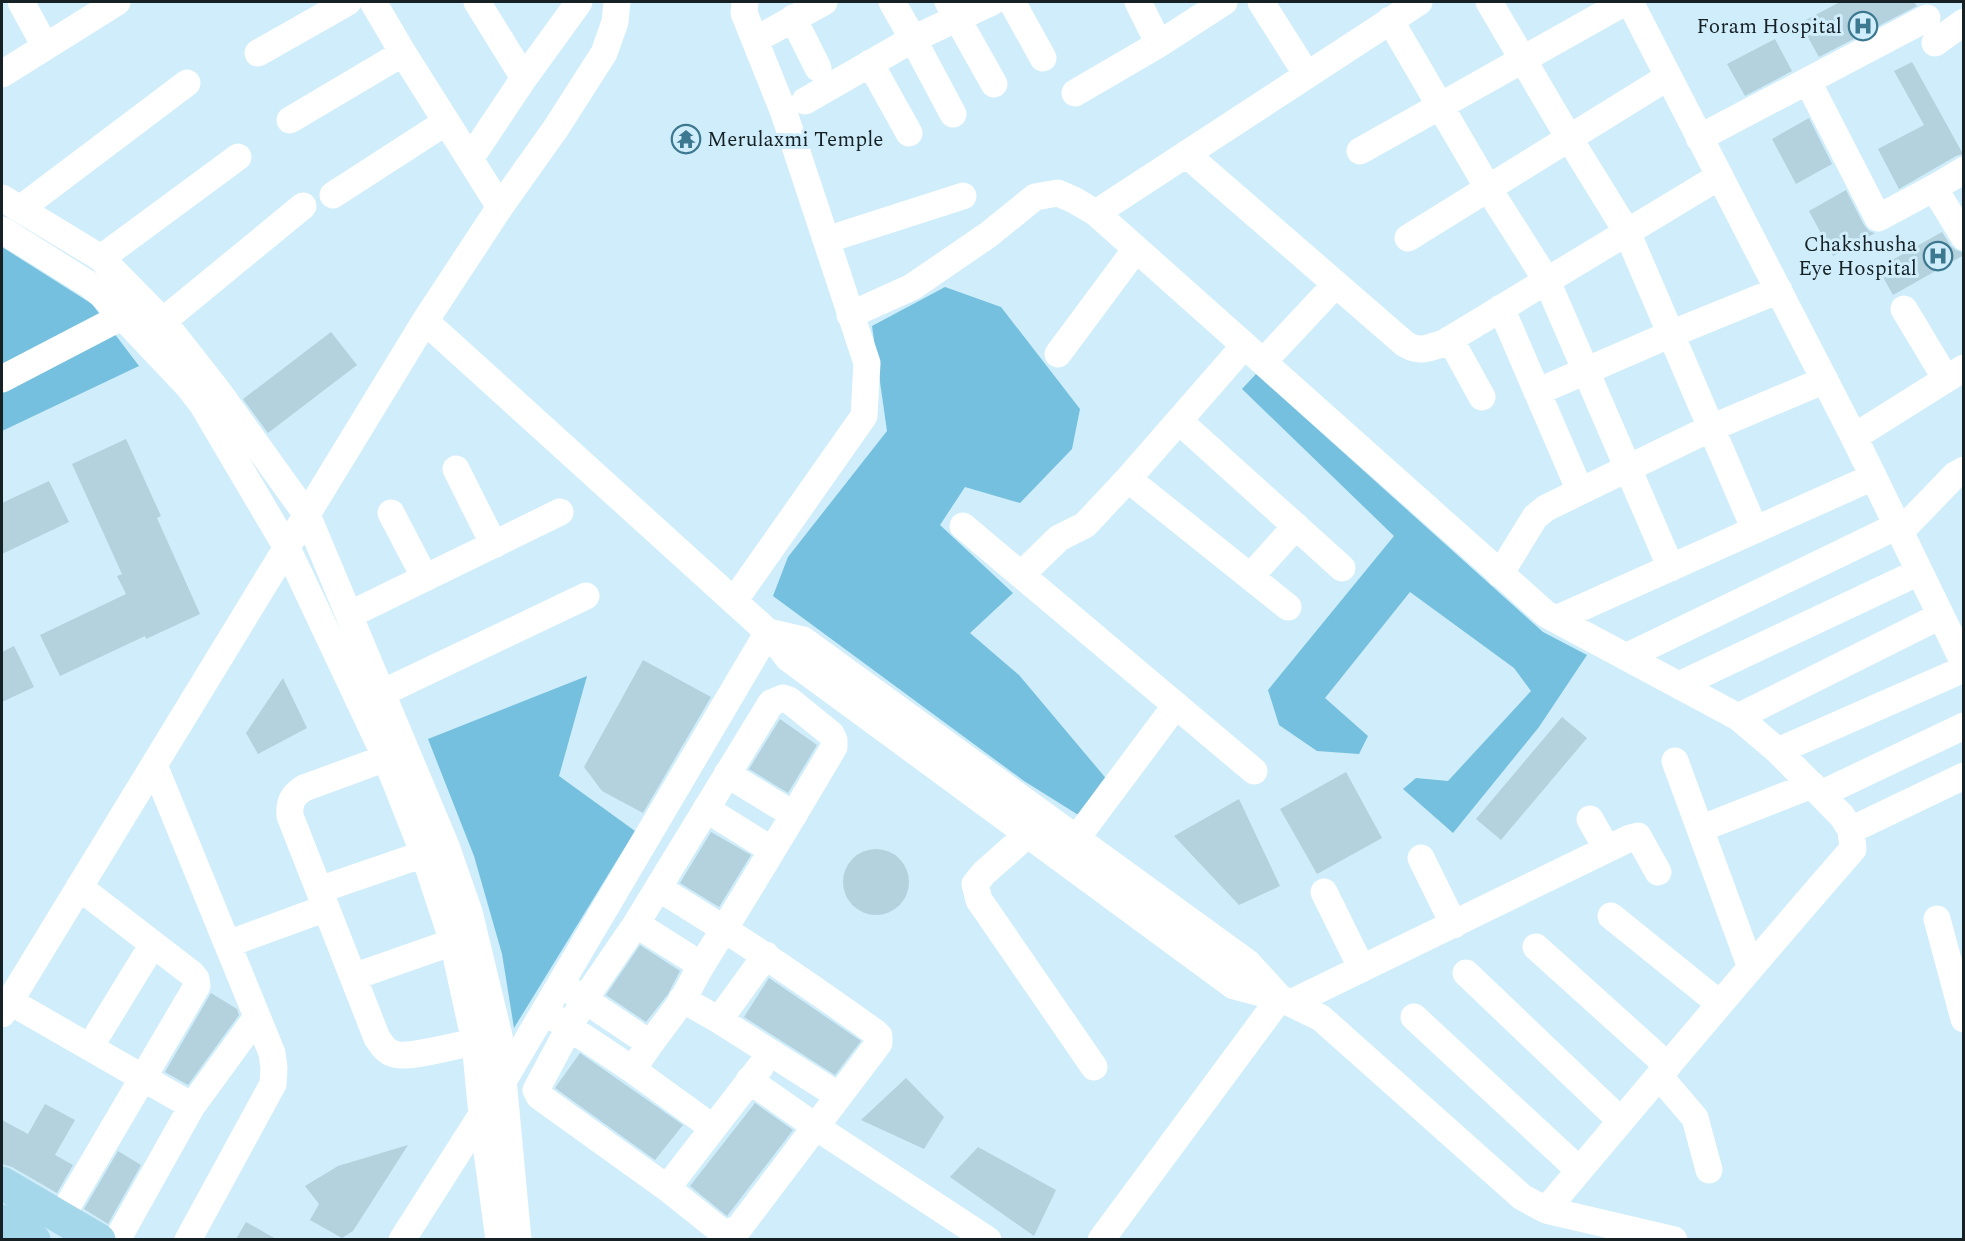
<svg xmlns="http://www.w3.org/2000/svg" width="1965" height="1241" viewBox="0 0 1965 1241" font-family="Spectral,serif">
<rect width="100%" height="100%" fill="#cfedfa"/>
<path fill="#75c0de" d="M 2,247 L 92,304 L 139,366 L 2,431 Z
M 945,287 L 1001,307 L 1080,409 L 1072,449 L 1020,503 L 965,487 L 940,525 L 1013,593 L 970,633 L 1019,675 L 1109,782 L 1080,816 L 1024,781 L 773,596 L 788,557 L 887,431 L 872,326 Z
M 1256,374 L 1543,632 L 1587,655 L 1539,727 L 1453,833 L 1403,789 L 1416,778 L 1448,781 L 1531,691 L 1514,668 L 1410,592 L 1325,698 L 1368,736 L 1359,754 L 1317,751 L 1279,725 L 1268,690 L 1394,536 L 1242,389 Z
M 587,676 L 559,776 L 635,831 L 514,1028 L 502,954 L 474,856 L 428,739 Z"/>
<path fill="#b4d1de" d="M 1840,2 L 1914,2 L 1917,6 L 1819,57 L 1800,23 Z
M 1775,39 L 1792,71 L 1745,96 L 1727,64 Z
M 1912,62 L 1963,154 L 1956,156 L 1899,189 L 1878,149 L 1924,125 L 1894,71 Z
M 1809,118 L 1832,164 L 1796,184 L 1772,139 Z
M 1846,190 L 1864,225 L 1869,231 L 1875,233 L 1833,256 L 1809,211 Z
M 1942,232 L 1951,246 L 1956,250 L 1964,253 L 1964,255 L 1893,295 L 1878,268 Z
M 331,332 L 357,365 L 268,433 L 243,399 Z
M 126,439 L 161,516 L 157,518 L 200,614 L 146,639 L 145,636 L 60,676 L 40,635 L 126,594 L 117,576 L 122,574 L 72,464 Z
M 49,481 L 69,522 L 2,554 L 2,503 Z
M 14,646 L 34,687 L 2,702 L 2,652 Z
M 643,660 L 711,697 L 643,813 L 602,791 L 584,767 Z
M 283,678 L 307,728 L 258,754 L 246,733 Z
M 1562,717 L 1587,738 L 1501,840 L 1476,819 Z
M 780,719 L 817,745 L 788,793 L 749,769 Z
M 1346,772 L 1382,838 L 1317,874 L 1280,809 Z
M 1239,799 L 1280,886 L 1239,905 L 1174,836 Z
M 711,832 L 751,855 L 719,907 L 680,883 Z
M843 882a33 33 0 1 1 66 0a33 33 0 1 1-66 0Z
M 640,945 L 680,971 L 668,994 L 646,1022 L 606,995 Z
M 769,978 L 861,1041 L 835,1075 L 744,1017 Z
M 211,993 L 237,1009 L 239,1015 L 188,1085 L 165,1072 Z
M 580,1053 L 683,1125 L 655,1160 L 555,1088 Z
M 906,1078 L 944,1117 L 924,1149 L 861,1120 Z
M 755,1103 L 793,1130 L 727,1216 L 690,1186 Z
M 45,1104 L 75,1120 L 55,1155 L 73,1165 L 57,1193 L 12,1167 L 2,1164 L 2,1120 L 28,1134 Z
M 408,1145 L 353,1231 L 342,1238 L 310,1220 L 319,1204 L 305,1186 L 338,1166 Z
M 978,1147 L 1056,1190 L 1034,1236 L 950,1177 Z
M 118,1151 L 141,1165 L 108,1224 L 84,1209 Z
M 246,1222 L 276,1239 L 236,1239 Z"/>
<g fill="none" stroke-linecap="round" stroke-linejoin="round">
<path stroke="#fff" stroke-width="27" d="M 21,2 L 45,46
M 373,2 L 403,53 L 500,207
M 477,2 L 524,78
M 948,2 L 994,84
M 1012,2 L 1043,58
M 1138,2 L 1159,44
M 1261,2 L 1307,75
M 1489,2 L 1569,138 L 1627,232 L 1755,530
M 1630,2 L 1854,437 L 1964,663
M 793,18 L 818,68
M 1390,20 L 1488,188 L 1547,281 L 1671,568
M 755,40 L 824,2
M 1935,43 L 1964,22
M 258,53 L 348,2
M 870,63 L 909,133
M 2,74 L 117,2
M 1808,82 L 1878,218 L 1934,188 L 1964,237
M 1075,93 L 1159,44 L 1224,2
M 805,101 L 913,39 L 892,2
M 953,114 L 913,39 L 992,2
M 290,120 L 403,53
M 1699,138 L 1927,18
M 1360,151 L 1625,2
M 1186,154 L 1405,344 C 1420,353 1428,348 1444,343 L 1720,176
M 470,159 L 524,78 L 579,2
M 1934,188 L 1964,170
M 333,195 L 446,122
M 2,198 L 101,258 L 163,321 L 218,391 L 307,515 L 446,846 L 469,912 L 499,1036 L 518,1240
M 20,209 L 187,83
M 1096,213 L 1419,2
M 2,230 L 90,285 L 102,295 L 188,386 L 202,404 L 287,548 L 386,758 L 424,854 L 453,942 L 475,1042 L 482,1115 L 499,1240
M 1408,238 L 1668,77
M 826,240 L 963,196
M 101,258 L 238,157
M 1501,308 L 1580,491
M 1904,309 L 1946,379
M 850,315 L 912,287 L 988,235 L 1035,197 L 1058,193 L 1074,200 L 1096,213 L 1546,614 L 1738,717 L 1778,751 L 1842,816 L 1851,830 L 1853,849 C 1749,968 1648,1089 1546,1210
M 163,321 L 303,206
M 425,321 L 768,632 L 788,658 L 1234,986 L 1280,998 L 1321,1018 L 1522,1197 L 1546,1210 L 1674,1240
M 1450,339 L 1482,397
M 1058,354 L 1136,249
M 1263,362 L 1336,284
M 2,379 L 123,316
M 1537,392 L 1671,334 L 1779,290
M 1179,421 L 1342,568
M 1854,437 L 1964,368
M 456,469 L 494,545
M 1128,479 L 1288,607
M 391,513 L 425,578
M 963,526 L 1254,771
M 1900,532 L 1955,475 L 1964,470
M 1500,574 L 1535,517 L 1546,508 L 1711,428 L 1825,380
M 1021,575 L 1059,538 L 1085,525 L 1128,479 L 1244,346
M 1251,576 L 1296,526
M 734,601 L 864,416 L 867,363 L 784,113 L 744,13 L 745,2
M 349,615 L 560,512
M 1556,619 L 1873,477
M 768,632 L 803,640 L 1248,963 L 1280,998
M 1626,657 L 1897,526
M 1679,685 L 1919,572
M 382,693 L 586,596
M 1738,717 L 1940,616
M 1778,751 L 1964,669
M 386,758 L 304,788 C 292,796 289,802 290,816 L 377,1038 C 382,1045 385,1051 394,1054 C 408,1059 457,1045 475,1042
M 1675,761 L 1750,965
M 154,765 L 272,1053 L 274,1068 L 273,1084 L 188,1240
M 727,774 L 794,815
M 1821,794 L 1964,726
M 706,809 L 772,850
M 1590,819 L 1607,849
M 1700,829 L 1812,785
M 1851,830 L 1964,776
M 1028,834 L 984,873 L 975,884 L 979,900 L 1094,1067
M 1076,839 L 1176,705
M 1421,858 L 1454,925
M 319,890 L 424,854
M 1324,892 L 1362,969
M 1611,916 L 1720,1004
M 1937,919 L 1964,1019
M 636,924 L 701,965
M 228,944 L 326,908
M 1536,947 L 1668,1066
M 1466,973 L 1621,1121
M 353,977 L 453,942
M 570,990 L 649,1043
M 682,999 L 719,1020 L 839,1096
M 9,1001 L 192,1106
M 1291,1003 L 1630,838 L 1638,836 L 1658,872
M 2,1014 L 425,321 L 500,207 L 556,128 L 604,53 L 615,22 L 617,2
M 1414,1017 L 1579,1170
M 555,1018 L 633,1070 L 713,1128
M 719,1020 L 766,955
M 90,1047 L 153,944
M 633,1070 C 648,1044 667,1023 683,999 C 690,987 696,974 703,963 C 748,891 791,820 834,747 L 834,740 L 831,734 L 789,700 L 783,698 L 771,703 L 636,924 L 584,1000 L 536,1090 L 539,1096 L 667,1188 L 721,1231 L 727,1233 L 739,1228 L 879,1043 L 879,1036 L 876,1033 C 805,982 733,933 658,888
M 1659,1076 L 1695,1118 L 1709,1170
M 749,1080 L 816,1127 L 988,1240
M 667,1188 L 761,1066
M 61,1217 L 197,986 L 196,979 L 192,974 L 79,887
M 117,1240 L 192,1106 L 257,1017
M 402,1240 L 502,1083 L 768,632
M 1101,1240 L 1280,998"/>
<path stroke="#a5d7eb" stroke-width="33" d="M 2,1183 L 99,1240
M 2,1221 L 34,1240"/>
</g>
<defs>
<g id="hospital-ring" transform="scale(1.5)"><circle r="9.5" fill="#cfedfa" stroke="#3c788f" stroke-width="1.5"/><path d="M-5-5h3v3.5h4V-5h3V5h-3V1.5h-4V5h-3Z" fill="#3c788f"/></g>
<g id="temple-ring" transform="scale(1.5)"><circle r="9.5" fill="#cfedfa" stroke="#3c788f" stroke-width="1.5"/><path d="M0-6L5-2H3V0L6.5 2.5H4V6H1.5V3h-3V6H-4V2.5H-6.5L-3 0V-2H-5Z" fill="#3c788f"/></g>
</defs>
<g fill-rule="evenodd">
<use href="#hospital-ring" x="1863" y="26"/>
<use href="#temple-ring" x="686" y="139"/>
<use href="#hospital-ring" x="1938" y="256"/>
</g>
<g text-anchor="middle" stroke-width="6" stroke-linejoin="round" paint-order="stroke">
<g font-size="21" fill="#162125" stroke="#cfedfa" text-anchor="end">
<text x="1842" y="33">Foram Hospital</text>
<text x="707" y="146" text-anchor="start">Merulaxmi Temple</text>
<text x="1917" y="251">Chakshusha<tspan x="1917" dy="24">Eye Hospital</tspan></text>
</g>
</g>
<rect width="1965" height="1241" fill="none" stroke="#162125" stroke-width="6"/>
</svg>
